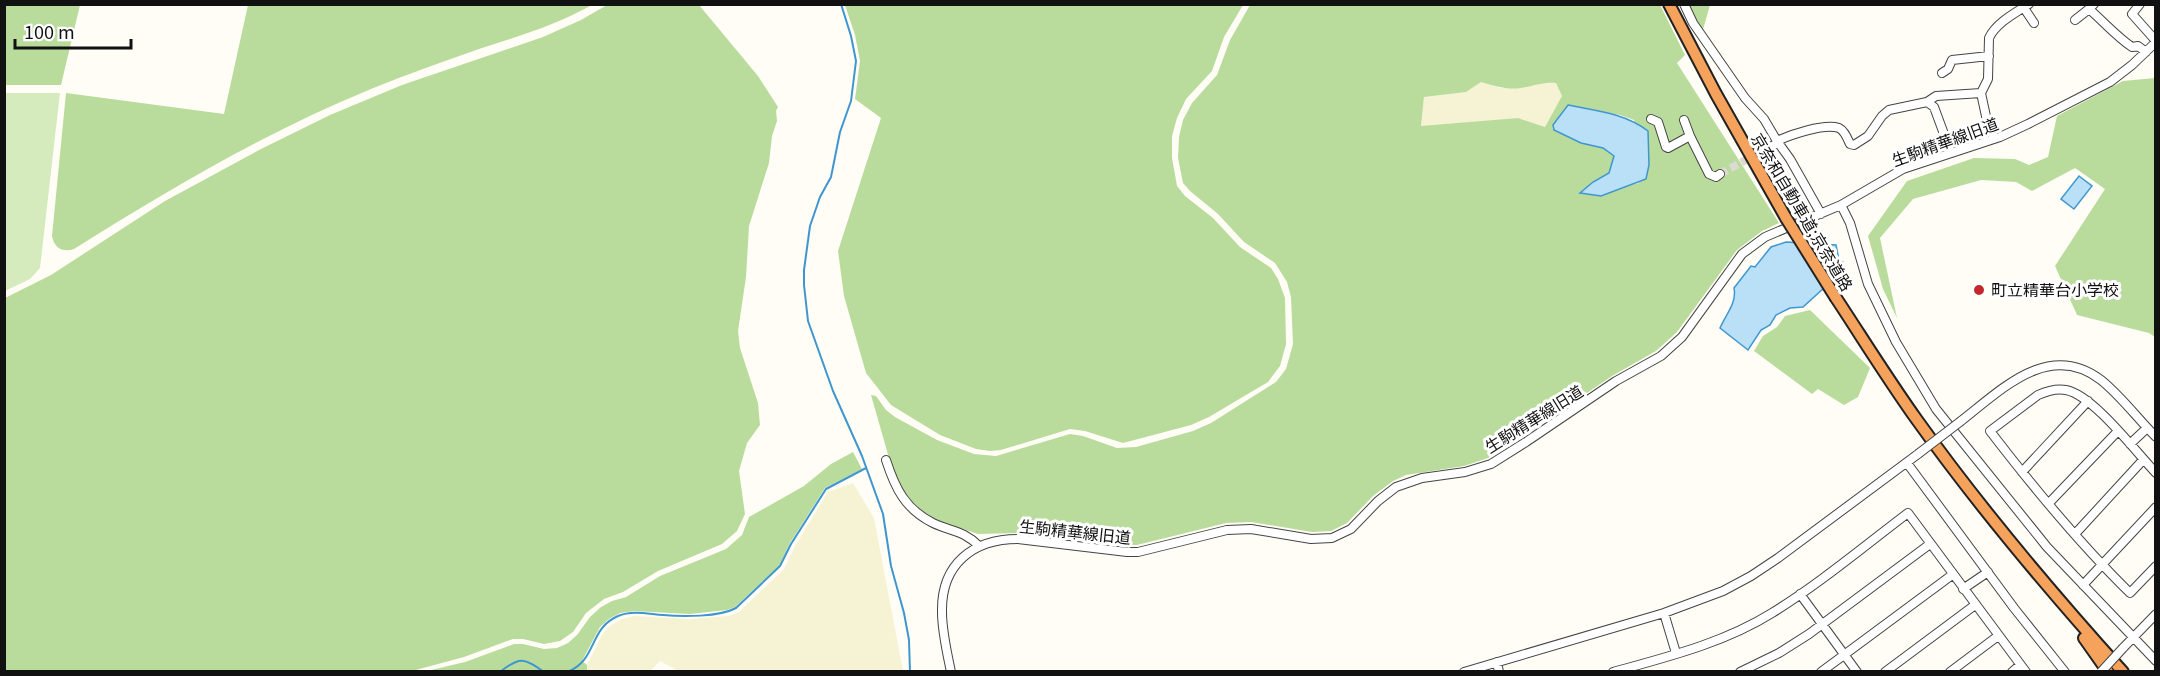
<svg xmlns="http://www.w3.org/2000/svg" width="2160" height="676" viewBox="0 0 2160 676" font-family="Georgia,'Noto Sans JP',serif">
<rect width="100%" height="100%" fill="#fffdf5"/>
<path fill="#f6f3d4" d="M 1481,82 L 1501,88 L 1520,88 L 1543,82 L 1556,83 L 1562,96 L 1545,127 L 1518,118 L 1421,127 L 1424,97 L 1466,92 Z
M 853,483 L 874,518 L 903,671 L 680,672 L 660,661 L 650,671 L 587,672 L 587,665 L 602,635 L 608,627 L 622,619 L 634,616 L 690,619 L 729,616 L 739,612 L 784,569 L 795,546 L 828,492 Z"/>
<path fill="#d5ebbd" d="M 5,93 L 60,93 L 40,268 L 30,279 L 5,291 Z"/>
<path fill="#b9dc9c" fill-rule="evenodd" d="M 4,5 L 80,5 L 61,85 L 5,85 Z
M 248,5 L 248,4 L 592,5 C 558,24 520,36 482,48 C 445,61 408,74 371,89 C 266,132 170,189 74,249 C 63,253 54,248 52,236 L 66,93 L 224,114 Z
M 607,5 L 699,5 L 758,76 L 778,107 L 776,111 L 777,121 L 772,136 L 769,163 L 749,226 L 746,277 L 738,331 L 740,348 L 758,403 L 760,425 L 747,443 L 739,471 L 745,514 L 737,531 L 722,544 L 658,571 L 623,592 L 604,599 L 586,613 L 573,632 L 560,641 L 544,644 L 523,639 L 513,639 L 464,657 L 412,671 L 5,671 L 5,298 L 51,275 L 165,201 L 259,150 L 330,115 L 402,85 L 543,37 L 581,20 Z
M 845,5 L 1243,5 L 1224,37 L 1212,71 L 1186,99 L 1177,118 L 1172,136 L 1172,158 L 1177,186 L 1185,196 L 1213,218 L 1240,247 L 1271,268 L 1278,279 L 1285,298 L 1286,344 L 1280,366 L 1268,382 L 1209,417 L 1191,425 L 1123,443 L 1085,431 L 1070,429 L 1001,450 L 990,451 L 976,449 L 940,435 L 891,405 L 866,373 L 844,296 L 838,251 L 881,118 L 855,99 L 860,61 L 855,35 Z
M 1250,5 L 1660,5 L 1685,55 L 1677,63 L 1779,223 L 1762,231 L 1737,250 L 1677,332 L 1656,351 L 1612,376 L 1528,433 L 1488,458 L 1464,466 L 1406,475 L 1393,481 L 1373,496 L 1347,523 L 1331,531 L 1312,532 L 1251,522 L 1226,523 L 1137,545 L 1127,545 L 1019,533 L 978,534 L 933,519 L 908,500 L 895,479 L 871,395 L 876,396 L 886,410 L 895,417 L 937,440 L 974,454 L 996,456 L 1070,434 L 1083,436 L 1117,448 L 1136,447 L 1193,431 L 1211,423 L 1276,382 L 1286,369 L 1293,344 L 1291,297 L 1287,282 L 1275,263 L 1244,242 L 1218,214 L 1190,191 L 1183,183 L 1178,158 L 1179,137 L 1183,120 L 1192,103 L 1217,75 L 1230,40 ZM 1481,82 C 1495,86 1507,90 1521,88 C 1534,86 1543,82 1556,83 L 1562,96 L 1545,127 L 1518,118 L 1421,126 L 1424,97 L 1466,92 ZM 1568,105 L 1620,115 L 1634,120 L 1639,183 L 1618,188 L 1601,196 L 1581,193 L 1593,182 L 1609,173 L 1614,156 L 1603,148 Z
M 1688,5 L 1710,5 L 1702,33 Z
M 2155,78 L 2155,337 L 2149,333 L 2077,315 L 2055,266 L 2105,189 L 2075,168 L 2032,191 L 2016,182 L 1981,180 L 1913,199 L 1880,238 L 1897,318 L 1883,289 L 1868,236 L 1907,181 L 1974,158 L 2015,159 L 2029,165 L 2048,157 L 2057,116 L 2123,81 Z
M 1810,310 L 1870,368 L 1858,397 L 1844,405 L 1818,389 L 1812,394 L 1754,351 L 1763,336 L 1777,327 L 1785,316 Z
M 853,452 L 862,469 L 825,488 L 790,543 L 779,566 L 735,607 L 727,610 L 690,614 L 634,611 L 620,613 L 609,619 L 600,627 L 582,661 L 587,665 L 587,671 L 427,671 L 465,662 L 514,644 L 523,644 L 544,649 L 557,648 L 568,643 L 577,635 L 590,617 L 601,607 L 612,601 L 626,597 L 660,576 L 726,549 L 742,535 L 749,517 L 804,486 L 831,464 Z"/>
<path fill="#b9e0f7" stroke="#3f96cf" stroke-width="1.5" d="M 1568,105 C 1597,111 1624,113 1648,131 L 1649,165 L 1646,179 L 1601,196 L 1580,193 L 1593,182 L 1609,173 L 1614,156 L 1603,148 L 1581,143 L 1554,130 L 1553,125 Z
M 2079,176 L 2092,186 L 2074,209 L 2061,199 Z
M 1786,242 L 1836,245 L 1839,260 L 1843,262 L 1836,277 L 1803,307 L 1790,308 L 1776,315 L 1770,325 L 1761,330 L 1748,350 L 1720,328 C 1726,314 1737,303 1734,288 L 1751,266 L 1755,267 L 1771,247 Z"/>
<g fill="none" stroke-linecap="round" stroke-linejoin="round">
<path stroke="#3f96cf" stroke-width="2" d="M 841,4 L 851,36 L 856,61 L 851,101 L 840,132 L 831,177 L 820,197 L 810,226 L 804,270 L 804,285 L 808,321 L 833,391 L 862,456 L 883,514 L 891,566 L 904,613 L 909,640 L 910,672
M 500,672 C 520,656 524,658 544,672
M 567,672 C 598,660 588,629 618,616 C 633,610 648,614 663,615 C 683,617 719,617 736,608 L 780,566 L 791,544 L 826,489 L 866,468"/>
<path stroke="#dbdad3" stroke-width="8" stroke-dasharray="8 4" stroke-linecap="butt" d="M 1720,174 L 1770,147"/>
<g stroke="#444" stroke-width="10">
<path id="minor" d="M 1684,4 L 1693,23 L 1745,98 L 1764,119 L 1777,141 L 1790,159 L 1821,214
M 2094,4 L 2089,9 C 2104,22 2116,36 2132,47 L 2138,46 L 2146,52
M 2140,4 L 2132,14 L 2156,41
M 2024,8 L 2034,23
M 2075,20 L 2089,9
M 1942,73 L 1948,69 L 1952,60 L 1989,56
M 1927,102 L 1934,107 L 1951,153
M 1651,119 L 1658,122 L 1666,147 L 1668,148 L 1690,136 L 1709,174 L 1716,177 L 1720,174
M 1684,120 L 1690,136
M 1994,139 L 1987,121 L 1981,93 L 1988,79 L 1989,38 C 1996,23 2015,13 2029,4
M 1777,141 C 1790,135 1824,123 1839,128 C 1845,131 1847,138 1850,144 L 1854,145 L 1868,136 L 1882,116 L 1889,110 L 1927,102 L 1936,96 L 1981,93
M 1770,147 L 1778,143
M 1841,205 L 1850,223 L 1868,284 L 1896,342 L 1936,409 L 2047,547 L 2156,661
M 1961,421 C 2001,390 2049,340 2101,380 C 2121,396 2137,418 2156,437
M 2130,444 L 2147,428
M 886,460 C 895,488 905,509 933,523 C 952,532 963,530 979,546
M 1907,463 L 2014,608 L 2065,672
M 2022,472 L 2088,401
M 2156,473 C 2136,452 2093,395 2066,390 C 2056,388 2047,391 2038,395 L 1990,431 C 2033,487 2079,543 2130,593 L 2156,566
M 2049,503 L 2118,431
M 2075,534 L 2143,460
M 2083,585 L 2156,507
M 1963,589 L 1988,572
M 1800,594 L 1857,672
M 1664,613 L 1676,653
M 2123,648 L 2156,614
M 1497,662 L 1499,672
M 951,672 C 947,652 942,632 942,612 C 941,564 973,539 1018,539 L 1127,552 L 1138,552 L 1227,530 L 1251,529 L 1311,539 L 1332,538 L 1351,529 L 1378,501 L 1396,487 L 1422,478 L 1465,472 L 1491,464 L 1526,442 L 1616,381 L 1661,356 L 1682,337 L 1742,254 L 1765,237 L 1841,205 L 1903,169 L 2000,137 L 2028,124 L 2110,82 L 2132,65 L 2156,42
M 1464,672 L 1664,613 L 1723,591 L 1751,576 L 1778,558 L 1918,454
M 1613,672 C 1667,657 1724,643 1772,613 C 1819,584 1863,547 1908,513 L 2026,672
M 1740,672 L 1779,653 L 1809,634 L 1930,544
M 1821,672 L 1952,575
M 1885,672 L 1975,605
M 1950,672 L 1998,636
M 2012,672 L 2020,665"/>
</g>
<g stroke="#222" stroke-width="14">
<path id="highway" d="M 1669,4 L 1716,94 L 1786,218
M 1836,298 C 1863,339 1889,381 1917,420 C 1980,508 2050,591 2123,672
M 2084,638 L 2108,672"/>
</g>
<use href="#minor" stroke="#fff" stroke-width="8"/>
<use href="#highway" stroke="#f5a25d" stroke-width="10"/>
<g stroke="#444" stroke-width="10" stroke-linecap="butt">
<path id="minor-bridge" d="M 1918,454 L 1961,421
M 2101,672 L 2123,648"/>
</g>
<g stroke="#222" stroke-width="14" stroke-linecap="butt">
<path id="highway-bridge" d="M 1786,218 L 1836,298"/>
</g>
<use href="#minor-bridge" stroke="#fff" stroke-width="8"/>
<use href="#highway-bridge" stroke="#f5a25d" stroke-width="10"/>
</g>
<circle fill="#c4262e" stroke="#fff" stroke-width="2" cx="1979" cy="290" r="6"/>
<g text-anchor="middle" stroke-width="6" stroke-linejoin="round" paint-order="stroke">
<g font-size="16" fill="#111" stroke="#fff">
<text transform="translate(1945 142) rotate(-20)" y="6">生駒精華線旧道</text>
<text transform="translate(1802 212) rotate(59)" y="6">京奈和自動車道;京奈道路</text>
<text transform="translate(1534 419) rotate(-32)" y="6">生駒精華線旧道</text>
<text transform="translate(1075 532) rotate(6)" y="6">生駒精華線旧道</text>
</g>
<g font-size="16" fill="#111" stroke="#fff" text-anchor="start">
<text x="1991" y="296">町立精華台小学校</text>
</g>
</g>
<rect width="2160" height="676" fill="none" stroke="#111111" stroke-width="12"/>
<path d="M15 39v9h116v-9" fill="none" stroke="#111111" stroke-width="3"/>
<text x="24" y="39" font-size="18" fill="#111111" stroke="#ffffff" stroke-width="4.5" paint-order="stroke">100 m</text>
</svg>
